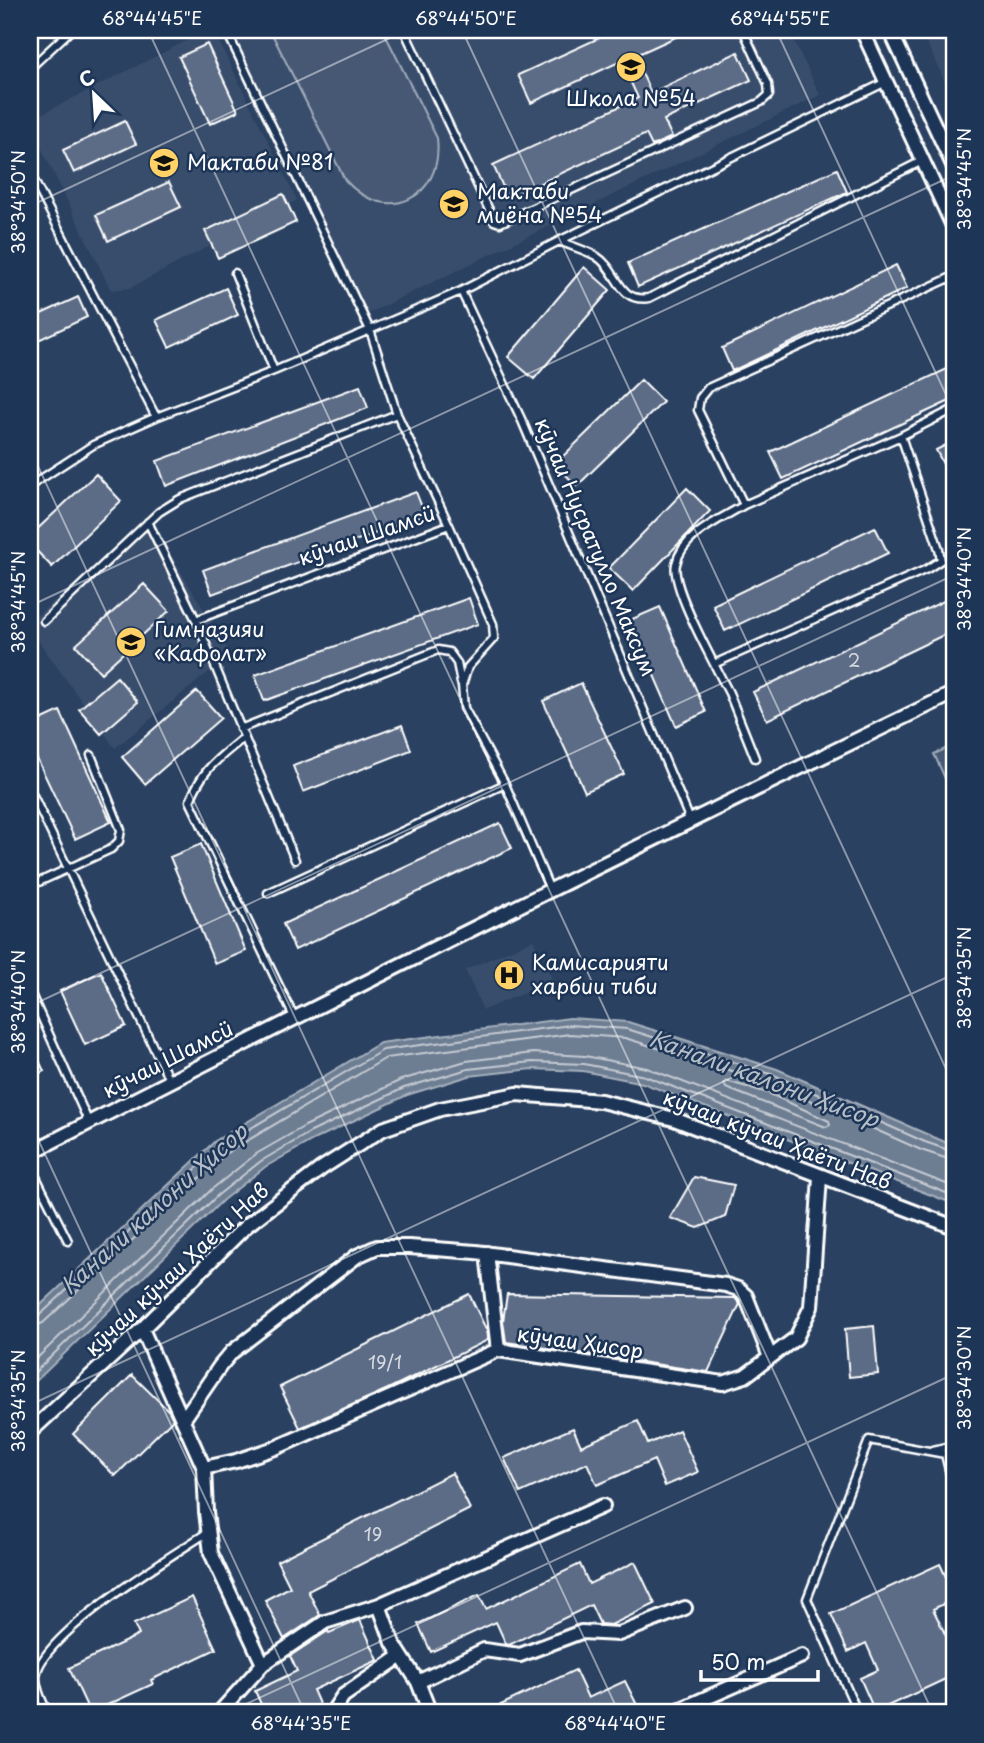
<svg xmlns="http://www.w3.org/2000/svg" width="984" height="1743" viewBox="0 0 984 1743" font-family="'Playpen Sans',sans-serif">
<rect width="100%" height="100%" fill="#2a4161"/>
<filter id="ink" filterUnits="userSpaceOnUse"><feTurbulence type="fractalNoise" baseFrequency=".0143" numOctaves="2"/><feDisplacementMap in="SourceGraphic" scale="14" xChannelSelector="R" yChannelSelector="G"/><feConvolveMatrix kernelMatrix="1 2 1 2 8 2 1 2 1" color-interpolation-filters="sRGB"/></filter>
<g filter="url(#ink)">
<path fill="#394e6c" d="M 208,30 L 213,30 L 297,200 L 130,288 L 111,290 L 30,125 L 30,120 Z
M 230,30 L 789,30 L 820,95 L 367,314 Z
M 921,30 L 954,30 L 954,102 Z
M 151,523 L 231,654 L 115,748 L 30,629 L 30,621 Z
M 533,940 L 553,981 L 483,1010 L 465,970 Z"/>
<path fill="#465975" stroke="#a2acba" stroke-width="2" d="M 270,30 L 383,30 L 437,138 C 444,199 386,226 345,180 Z
M 954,745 L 954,798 L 934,754 Z"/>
<path fill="#6d7d92" stroke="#a7b1be" stroke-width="2" d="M 570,1018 L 628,1022 L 777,1069 L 954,1146 L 954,1204 L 643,1083 L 583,1071 L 532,1069 L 469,1076 L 407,1095 L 313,1140 L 265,1167 L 223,1200 L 30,1387 L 30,1315 L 215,1141 L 380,1043 Z"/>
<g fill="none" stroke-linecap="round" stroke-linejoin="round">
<path stroke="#c5cbd3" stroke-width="2" d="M 726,1081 L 768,1093 L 829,1121 L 830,1125 L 826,1127 L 726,1088 L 724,1084 Z
M 30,1319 L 38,1317 L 219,1147 L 383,1050 L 570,1025 L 627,1029 L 774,1075 L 925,1142 L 954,1152
M 30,1328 L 43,1323 L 225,1154 L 386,1058 L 570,1034 L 625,1038 L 771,1083 L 921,1150 L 954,1161
M 30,1365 L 212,1189 L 256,1154 L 305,1126 L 401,1080 L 466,1061 L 533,1053 L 585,1056 L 647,1068 L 954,1187
M 30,1377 L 218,1195 L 261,1161 L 309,1133 L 404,1088 L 468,1069 L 532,1062 L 584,1064 L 645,1076 L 954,1196"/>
</g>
<path fill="#5b6c86" stroke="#fff" stroke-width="2" d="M 607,30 L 691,30 L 634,56 L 651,93 L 738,52 L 751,80 L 664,120 L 672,137 L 652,146 L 646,134 L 508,198 L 493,165 L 638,98 L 621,61 L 531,103 L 518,75 L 608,34 Z
M 207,44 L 238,111 L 210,124 L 179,57 Z
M 125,121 L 136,144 L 74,173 L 63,150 Z
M 837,169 L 847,192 L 638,287 L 628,263 Z
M 169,182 L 181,207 L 108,241 L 96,215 Z
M 283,194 L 296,222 L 218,258 L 205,231 Z
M 896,265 L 907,288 L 732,371 L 722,348 Z
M 584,267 L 610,290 L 534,379 L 508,357 Z
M 226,288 L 238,315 L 169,347 L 156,320 Z
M 78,297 L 87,317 L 30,344 L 30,319 Z
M 947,369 L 954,384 L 954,399 L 783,479 L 770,452 Z
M 641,380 L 663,402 L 577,486 L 555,464 Z
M 360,386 L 368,408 L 166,486 L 157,461 Z
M 954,441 L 954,486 L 936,450 Z
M 96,474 L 121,501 L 52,567 L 30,544 L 30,536 Z
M 687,488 L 710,511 L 633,591 L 609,568 Z
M 416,492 L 425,515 L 212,594 L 203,570 Z
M 875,527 L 888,553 L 725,631 L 713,605 Z
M 144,584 L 169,611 L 101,673 L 76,645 Z
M 954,596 L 954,630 L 767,720 L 753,692 Z
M 469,598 L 478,624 L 264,701 L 255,675 Z
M 660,607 L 706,712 L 676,726 L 630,620 Z
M 117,677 L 138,702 L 101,734 L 79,709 Z
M 581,683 L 624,774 L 585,792 L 543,701 Z
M 197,691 L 221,718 L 145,784 L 122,757 Z
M 60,711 L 111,822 L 75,839 L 30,744 L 30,725 Z
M 402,725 L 411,750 L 303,792 L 293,766 Z
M 500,823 L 512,848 L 295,950 L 283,924 Z
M 201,844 L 246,951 L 215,964 L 170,857 Z
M 101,972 L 126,1026 L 85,1045 L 60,991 Z
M 30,1041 L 44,1071 L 30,1078 Z
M 694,1177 L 734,1185 L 725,1217 L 698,1228 L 670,1218 Z
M 469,1294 L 487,1331 L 488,1340 L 388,1389 L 300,1428 L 280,1387 Z
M 507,1294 L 735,1298 L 740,1304 L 708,1372 L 506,1342 L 503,1321 Z
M 874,1326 L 878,1374 L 849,1377 L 845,1329 Z
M 132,1375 L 169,1411 L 173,1419 L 115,1476 L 73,1434 Z
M 638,1421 L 648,1444 L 679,1430 L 698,1472 L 665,1486 L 654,1460 L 597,1485 L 587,1463 L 520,1493 L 504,1458 L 573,1428 L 581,1446 Z
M 452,1473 L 470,1509 L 308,1591 L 320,1615 L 284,1639 L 265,1600 L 290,1587 L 277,1561 Z
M 635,1562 L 655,1604 L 611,1625 L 600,1624 L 591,1605 L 509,1645 L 506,1644 L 496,1622 L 431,1652 L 418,1624 L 479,1595 L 486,1609 L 580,1564 L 589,1584 Z
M 940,1564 L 954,1594 L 954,1599 L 933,1609 L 946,1636 L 954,1632 L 954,1675 L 875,1712 L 860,1678 L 878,1670 L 866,1643 L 848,1652 L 831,1614 Z
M 192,1597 L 216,1649 L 151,1680 L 153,1684 L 90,1713 L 69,1668 L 139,1635 L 134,1624 Z
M 360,1620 L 378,1660 L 313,1690 L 323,1713 L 265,1713 L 255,1691 L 297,1671 L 290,1656 L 328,1631 L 329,1633 Z
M 575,1670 L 588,1698 L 625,1681 L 641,1713 L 484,1713 Z"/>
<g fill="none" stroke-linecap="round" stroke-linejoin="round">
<g stroke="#fff" stroke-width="11">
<path id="lane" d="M 226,30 L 370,330 L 397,414 L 449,525
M 404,30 L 490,212 L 494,221 L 500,223 L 761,102 L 769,95 L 768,84 L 743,30
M 30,68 L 71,30
M 30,173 L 156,417
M 559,241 C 571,246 585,250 596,256 C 619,270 617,303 649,298 L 922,161
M 235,273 L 274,371
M 954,276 L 708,388 L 700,398 L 698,410 L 744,505 L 901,436 L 954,409
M 461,291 L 523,423 L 690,820
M 30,486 L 93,445 L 156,417 L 274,371 L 461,291 L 559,241 L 886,82
M 148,522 L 196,620 L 295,860
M 196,620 L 449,525 L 493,624 L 494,638 L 468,667 L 462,685 L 464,708 L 505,784 L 550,890
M 44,621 L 159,512 L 180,499 L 397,414
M 714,664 C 704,644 671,583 676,564 C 682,535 721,519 744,505
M 240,729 L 438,650 L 449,652 L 457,663 L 461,683
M 243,738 C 217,760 203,768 190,801 L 294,1017
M 755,758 L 729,693 L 714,664 L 927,569 L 941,560 L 939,549 L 901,436
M 30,789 L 170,1082
M 30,886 L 111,849 L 119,841 L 121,830 L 91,755
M 268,893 L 505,784
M 30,992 L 35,1003
M 30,1006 L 35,1003 L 89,1123
M 30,1165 L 68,1241
M 932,1450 L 954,1445
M 48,1713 C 43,1704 36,1688 36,1677 C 39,1635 172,1556 208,1532
M 858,1713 L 807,1599 L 869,1440 L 945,1454 L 954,1490"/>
</g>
<g stroke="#fff" stroke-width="18">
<path id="street" d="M 862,30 L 954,228
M 890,30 L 954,167
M 30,1153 C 336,996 644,842 954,693
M 487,1253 L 498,1350
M 142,1329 L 204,1468 L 236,1461 L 275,1448 L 498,1350 L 723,1383 L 745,1376 L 796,1338 L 811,1307 L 820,1177
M 183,1420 L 220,1366 L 232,1352 L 357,1256 L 377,1247 L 409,1247 L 476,1252 L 726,1285 L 738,1289 L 746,1296 L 770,1357
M 30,1432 L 142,1329 L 246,1226 L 322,1168 L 383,1129 L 440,1109 L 517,1094 L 601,1101 L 674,1119 L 954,1227
M 204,1468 L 206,1512 L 211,1553 L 263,1664 L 325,1622 L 379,1605 L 603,1506
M 379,1605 L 393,1643 L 418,1682 L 430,1713
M 418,1682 L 484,1650 L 520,1655 L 581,1632 L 619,1634 L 685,1608
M 219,1713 L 263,1664
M 332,1713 L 343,1696 L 401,1656
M 672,1713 L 802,1656"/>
</g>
<use href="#lane" stroke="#1d3557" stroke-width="6"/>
<use href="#street" stroke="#1d3557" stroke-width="12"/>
</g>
</g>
<path fill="none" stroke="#fff" stroke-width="2" stroke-opacity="0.45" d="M 148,30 L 933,1713M 462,30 L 954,1086M 776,30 L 954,412M 30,206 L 407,30M 30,449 L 619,1713M 30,606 L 954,175M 30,1006 L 954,575M 30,1122 L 305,1713M 30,1405 L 954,974M 227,1713 L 954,1374"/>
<defs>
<g id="school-disc" transform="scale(1.575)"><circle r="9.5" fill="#ffd166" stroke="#1d3557"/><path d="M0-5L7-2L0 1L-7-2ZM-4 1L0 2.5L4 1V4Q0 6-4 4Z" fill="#111"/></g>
<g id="hospital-disc" transform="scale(1.575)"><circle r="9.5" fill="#ffd166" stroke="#1d3557"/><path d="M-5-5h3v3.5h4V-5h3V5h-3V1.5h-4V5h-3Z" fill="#111"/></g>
</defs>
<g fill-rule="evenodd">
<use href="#school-disc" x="631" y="67"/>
<use href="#school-disc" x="164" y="163"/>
<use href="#school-disc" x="454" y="204"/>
<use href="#school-disc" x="131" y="642"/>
<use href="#hospital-disc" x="509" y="975"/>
</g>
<g text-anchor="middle" stroke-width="5" stroke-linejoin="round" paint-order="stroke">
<g font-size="18" fill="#d6dae1">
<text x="854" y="667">2</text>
<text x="385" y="1369">19/1</text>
<text x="373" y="1541">19</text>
</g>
<g font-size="21" fill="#fff" stroke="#1d3557" text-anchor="start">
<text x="631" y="106" text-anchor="middle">Школа №54</text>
<text x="187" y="170">Мактаби №81</text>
<text x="477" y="199">Мактаби<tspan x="477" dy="24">миёна №54</tspan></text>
<text x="154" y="637">Гимназияи<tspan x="154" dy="24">«Кафолат»</tspan></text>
<text x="532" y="970">Камисарияти<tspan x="532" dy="24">харбии тиби</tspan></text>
</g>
<g font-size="21" fill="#fff" stroke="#1d3557">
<text transform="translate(367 536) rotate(-19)" y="7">кӯчаи Шамсӣ</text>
<text transform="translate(595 547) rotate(67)" y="7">кӯчаи Нусратулло Максум</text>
<text transform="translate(168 1060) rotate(-27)" y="7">кӯчаи Шамсӣ</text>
<text transform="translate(777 1140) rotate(21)" y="7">кӯчаи кӯчаи Ҳаёти Нав</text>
<text transform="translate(177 1270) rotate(-43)" y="7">кӯчаи кӯчаи Ҳаёти Нав</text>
<text transform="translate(580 1343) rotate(8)" y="7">кӯчаи Ҳисор</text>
</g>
<g font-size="23" font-style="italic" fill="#b6bec8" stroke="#1d3557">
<text transform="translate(764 1079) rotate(20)" y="8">Канали калони Ҳисор</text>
<text transform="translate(154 1209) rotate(-42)" y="8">Канали калони Ҳисор</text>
</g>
</g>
<rect width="984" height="1743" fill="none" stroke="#1d3557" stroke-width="77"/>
<g transform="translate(94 94) rotate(335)" stroke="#1d3557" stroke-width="5" paint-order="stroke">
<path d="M0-5L12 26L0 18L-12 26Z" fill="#ffffff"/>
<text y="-10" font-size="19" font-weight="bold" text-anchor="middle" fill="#ffffff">С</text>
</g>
<path d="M701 1670v10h117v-10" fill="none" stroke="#ffffff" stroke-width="3.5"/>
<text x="711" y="1670" font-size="21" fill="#ffffff" stroke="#1d3557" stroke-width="5" paint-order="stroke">50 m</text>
<rect x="38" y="38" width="908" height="1666" fill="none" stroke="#fff" stroke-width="2.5"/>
<g font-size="18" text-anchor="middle" fill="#fff">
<text x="152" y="25">68°44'45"E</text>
<text x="466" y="25">68°44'50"E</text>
<text x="780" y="25">68°44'55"E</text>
<text transform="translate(965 179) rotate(-90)" y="6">38°34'45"N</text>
<text transform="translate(19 202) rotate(-90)" y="6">38°34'50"N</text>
<text transform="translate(965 579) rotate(-90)" y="6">38°34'40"N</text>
<text transform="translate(19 602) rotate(-90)" y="6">38°34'45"N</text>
<text transform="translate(965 978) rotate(-90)" y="6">38°34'35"N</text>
<text transform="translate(19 1002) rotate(-90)" y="6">38°34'40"N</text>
<text transform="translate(965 1378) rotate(-90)" y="6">38°34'30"N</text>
<text transform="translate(19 1401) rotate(-90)" y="6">38°34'35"N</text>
<text x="301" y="1730">68°44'35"E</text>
<text x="615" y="1730">68°44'40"E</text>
</g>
</svg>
